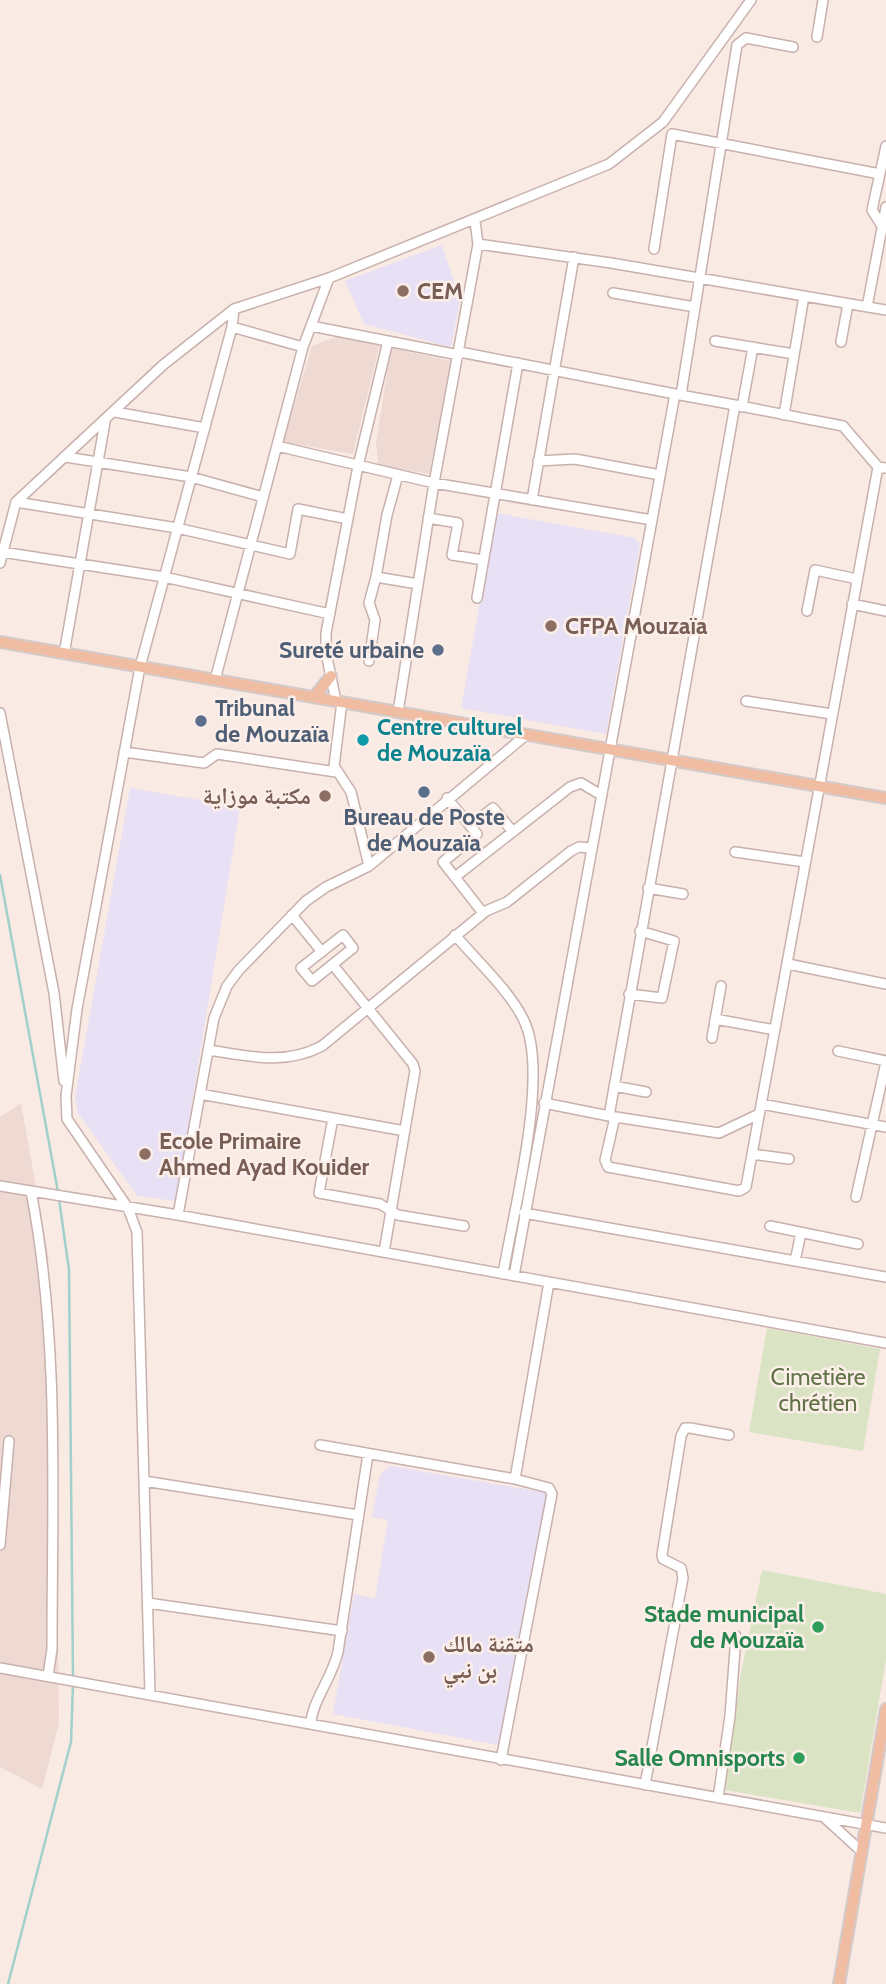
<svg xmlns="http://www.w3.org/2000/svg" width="886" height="1984" viewBox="0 0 886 1984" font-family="Cabin,'Noto Naskh Arabic',sans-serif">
<rect width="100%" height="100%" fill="#f9eae4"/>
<path fill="#efdad3" d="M 346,333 L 381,339 L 353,454 L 283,442 L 312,346 Z
M 391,348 L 452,361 L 429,474 L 378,465 L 376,443 Z
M 21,1103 L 48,1254 L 55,1381 L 59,1723 L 42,1789 L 0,1767 L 0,1117 Z"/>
<path fill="#e8e0f5" d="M 442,245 L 460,300 L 451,347 L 364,324 L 345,281 Z
M 496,513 L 635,538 L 640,544 L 606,734 L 461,708 Z
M 130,788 L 240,807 L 176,1201 L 137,1196 L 78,1113 L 75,1098 Z
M 390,1466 L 548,1493 L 498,1745 L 333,1714 L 354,1594 L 375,1599 L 388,1520 L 372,1517 L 380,1475 Z"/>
<path fill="#dae4c4" d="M 767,1328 L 880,1349 L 863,1451 L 749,1432 Z
M 762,1570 L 886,1594 L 886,1660 L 860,1813 L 725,1790 L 740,1678 Z"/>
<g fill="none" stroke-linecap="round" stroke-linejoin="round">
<path stroke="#a2d0ca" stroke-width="2.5" d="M 0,875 L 58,1192
M 59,1199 L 69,1270 L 73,1678
M 8,1984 L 71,1742 L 73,1684"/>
<g stroke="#c8b1ac" stroke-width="12">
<path id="minor" d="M 817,37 L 823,0
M 475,221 L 478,244 L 611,263 L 886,310
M 882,226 L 872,210 L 886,146
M 654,249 L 672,134 L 880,174
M 613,293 L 695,307
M 867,307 L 886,207
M 311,326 L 459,355
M 232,327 L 303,347
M 715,341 L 794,354
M 841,342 L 848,304
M 460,352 L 675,394 L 514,1276
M 675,394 L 735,405 L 609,1116 L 719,1133 L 759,1114
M 681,395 L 737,45 L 746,38 L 793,47
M 735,405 L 843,426 L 878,467
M 742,407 L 753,347
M 115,412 L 205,428
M 784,415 L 804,296
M 277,446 L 434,483 L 652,520
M 66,457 L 191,477 L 263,497
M 538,461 L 575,459 L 660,475
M 398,475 L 387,515 L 376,577 L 418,584
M 532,500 L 574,257
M 16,502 L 177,528 L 290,554 L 298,509 L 348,519
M 428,518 L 458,523 L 452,555 L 483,560
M 2,552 L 164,577 L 330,614
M 0,563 L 16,502 L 163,365 L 234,309 L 329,278 L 609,164 L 663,122 L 751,0
M 477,598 L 518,363
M 852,604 L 886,611
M 807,611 L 815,570 L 857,579
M 64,654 L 105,422
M 369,661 L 375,620 L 369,603 L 376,577
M 215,680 L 303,347 L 329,278
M 336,701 L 326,653 L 326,633 L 358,466 L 388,341
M 746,701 L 832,714
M 342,702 L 334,766 L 351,792 L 369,866
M 398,712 L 434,483 L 478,244
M 0,713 L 54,993 L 64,1081
M 124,752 L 204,763 L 217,754 L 336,772
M 447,798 L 477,834 L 443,862 L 483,913
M 470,826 L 493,808 L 513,832
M 735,852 L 805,862
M 455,877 L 570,787 L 581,783 L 601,795
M 648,888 L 683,894
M 292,915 L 322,952
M 343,935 L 353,948 L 312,981 L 301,968 Z
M 455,935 C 476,960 513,994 525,1023 C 549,1077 513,1213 503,1274
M 788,964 L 886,984
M 333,965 L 413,1064 L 415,1071 L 384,1252
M 629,994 L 662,998 L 674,941 L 640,931
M 715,1019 L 775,1030
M 712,1038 L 721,986
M 208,1050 C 249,1056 284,1066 322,1046 L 486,911 L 507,902 L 571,851 L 579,847 L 591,848
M 838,1051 L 886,1061
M 614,1086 L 646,1092
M 200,1094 L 405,1131
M 544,1103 L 609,1116
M 761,1104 L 886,1127
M 615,1117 L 605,1160 L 608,1167 L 739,1191 L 746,1187 L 878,467 L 886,468
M 333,1118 L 319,1193 L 380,1204 L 398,1215 L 464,1226
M 752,1154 L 789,1159
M 0,1186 L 178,1215 L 886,1343
M 31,1191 C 60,1342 52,1496 52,1649 L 48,1676
M 856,1197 L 886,1062
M 524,1213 L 886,1277
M 178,1215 L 214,1018 L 227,986 L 239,970 L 306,901 L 326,887 L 369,866 L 526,735
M 770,1226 L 858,1244
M 795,1261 L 801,1233
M 320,1445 L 515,1479 L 549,1488 L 552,1494 L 501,1760
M 515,1479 L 549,1282
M 144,1481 L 358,1515
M 0,1545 L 9,1441
M 148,1603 L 342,1631
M 0,1668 L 886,1828
M 150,1693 L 137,1232 L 128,1208 L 67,1119 L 66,1096 L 77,1009 L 140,667 L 232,327 L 234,309
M 311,1722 C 313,1700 332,1678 338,1652 L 368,1454
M 645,1785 L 683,1578 L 681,1568 L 663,1559 L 662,1555 L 681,1436 L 685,1428 L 690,1428 L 729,1435
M 718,1798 L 730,1716 L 736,1636
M 825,1818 L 861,1851"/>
</g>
<g stroke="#d4caca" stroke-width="14">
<path id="major" d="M 0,642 L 886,798
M 314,697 L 331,676
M 839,1984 L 886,1709"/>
</g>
<use href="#minor" stroke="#fff" stroke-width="9"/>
<use href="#major" stroke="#f0bda3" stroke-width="10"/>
</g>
<g fill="#8d6e63" stroke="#fcefe9" stroke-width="2.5">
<circle cx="403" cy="291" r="7"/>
<circle cx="551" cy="626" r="7"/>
<circle cx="325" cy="796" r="7"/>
<circle cx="145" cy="1154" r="7"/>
<circle cx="429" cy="1657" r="7"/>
</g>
<g fill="#5c6f8a" stroke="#fcefe9" stroke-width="2.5">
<circle cx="438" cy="650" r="7"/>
<circle cx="201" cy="721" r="7"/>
<circle cx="424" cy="792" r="7"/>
</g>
<circle fill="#0f9aa8" stroke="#fcefe9" stroke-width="2.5" cx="363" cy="740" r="7"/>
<g fill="#2e9e5b" stroke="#fcefe9" stroke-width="2.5">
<circle cx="818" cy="1627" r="7"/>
<circle cx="799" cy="1758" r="7"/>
</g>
<g text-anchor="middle" stroke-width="5" stroke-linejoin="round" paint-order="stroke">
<g font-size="23" font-weight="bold" fill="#785e54" stroke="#fcefe9" text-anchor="start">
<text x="417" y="299">CEM</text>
<text x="565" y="634">CFPA Mouzaïa</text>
<text x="311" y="804" text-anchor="end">مكتبة موزاية</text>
<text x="159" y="1149">Ecole Primaire<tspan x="159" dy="26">Ahmed Ayad Kouider</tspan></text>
<text x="443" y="1652">متقنة مالك<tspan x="443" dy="26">بن نبي</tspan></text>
</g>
<g font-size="23" font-weight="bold" fill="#4e5e75" stroke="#fcefe9" text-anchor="end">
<text x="424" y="658">Sureté urbaine</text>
<text x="215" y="716" text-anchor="start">Tribunal<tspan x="215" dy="26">de Mouzaïa</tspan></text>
<text x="424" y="825" text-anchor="middle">Bureau de Poste<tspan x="424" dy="26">de Mouzaïa</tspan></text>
</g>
<g font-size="23" font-weight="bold" fill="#0d838f" stroke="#fcefe9" text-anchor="start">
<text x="377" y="735">Centre culturel<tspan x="377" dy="26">de Mouzaïa</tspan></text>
</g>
<g font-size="23" fill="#607246" stroke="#fcefe9">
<text x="818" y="1385">Cimetière<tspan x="818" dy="26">chrétien</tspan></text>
</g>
<g font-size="23" font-weight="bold" fill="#27864d" stroke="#fcefe9" text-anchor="end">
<text x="804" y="1622">Stade municipal<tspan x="804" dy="26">de Mouzaïa</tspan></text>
<text x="785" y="1766">Salle Omnisports</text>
</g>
</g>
</svg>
